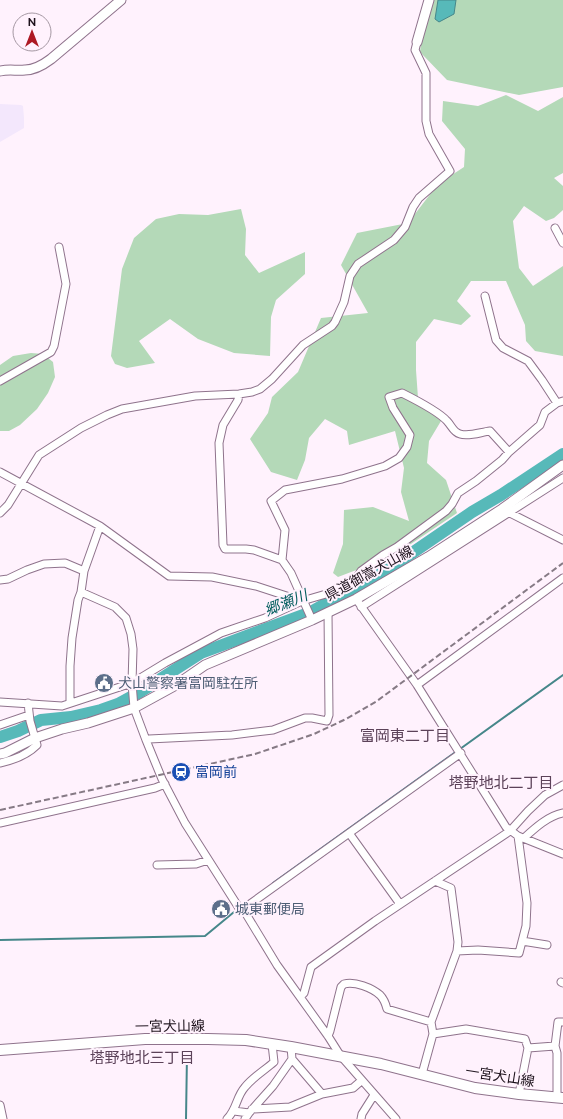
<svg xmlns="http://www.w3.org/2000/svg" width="563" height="1119" viewBox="0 0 563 1119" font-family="Raleway,'Noto Sans JP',sans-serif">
<rect width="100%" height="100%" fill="#fff2fd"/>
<path fill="#f3e7fc" d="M 0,104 L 21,105 L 23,106 L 24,118 L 24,128 L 0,142 Z"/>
<path fill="#b4d9b8" d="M 433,0 L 563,0 L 563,87 L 519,95 L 447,80 L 420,52 L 421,43 Z
M 506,95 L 538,111 L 563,97 L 563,173 L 554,178 L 563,186 L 563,210 L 554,218 L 546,221 L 524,206 L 513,221 L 519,268 L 533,286 L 563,266 L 563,356 L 535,351 L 526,341 L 525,325 L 506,281 L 471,281 L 457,301 L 471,316 L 461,325 L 434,319 L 416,342 L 416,370 L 418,398 L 444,416 L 429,441 L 427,463 L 446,480 L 457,513 L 393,556 L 338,577 L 333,573 L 343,544 L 344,510 L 373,507 L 409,521 L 401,492 L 404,468 L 395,431 L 349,445 L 347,431 L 325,419 L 309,438 L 305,460 L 297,480 L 271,472 L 250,439 L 268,413 L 272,397 L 298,372 L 321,318 L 368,313 L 341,265 L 357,233 L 408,223 L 438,184 L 464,167 L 465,149 L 442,121 L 443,101 L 478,106 Z
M 241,209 L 246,229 L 245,255 L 259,273 L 305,252 L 305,274 L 276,300 L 271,317 L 270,356 L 234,353 L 198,339 L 170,319 L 139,341 L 155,363 L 127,368 L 115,364 L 111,356 L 122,269 L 134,238 L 156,219 L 179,214 L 208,215 Z
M 31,353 L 43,354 L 53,362 L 55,377 L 48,393 L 37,409 L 20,425 L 9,431 L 0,431 L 0,365 L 13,356 Z"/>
<path fill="#57b9b9" stroke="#46878a" d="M 438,0 L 456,0 L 454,14 L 439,22 L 435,19 Z"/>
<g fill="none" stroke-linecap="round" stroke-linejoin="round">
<path stroke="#46878a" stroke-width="2" d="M 460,749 L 563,675
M 273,883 L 457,751
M 0,940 L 205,936 L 234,912
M 186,1119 L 187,1054"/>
<path stroke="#57b9b9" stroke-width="12" d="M 0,737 L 18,731 L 41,720 L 71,717 L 101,710 L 118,704 L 140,692 L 201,653 L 311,612 L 396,564 L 472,512 L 501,495 L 563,454"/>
<g stroke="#8f738c" stroke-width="9">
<path id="street" d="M 555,228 L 563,243
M 485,296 L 496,340 L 503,348 L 528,361 L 542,380 L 557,403
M 0,381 L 51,352 L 54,346 L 66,284 L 59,247
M 239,394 L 238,400 L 223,425 L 219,443 L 223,545 L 225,549 L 246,549 L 254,550 L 282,560
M 0,472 L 100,526 L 169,576 L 212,577 L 256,586 L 302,601
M 508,512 L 563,540
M 0,513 L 8,505 L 39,455 L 81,428 L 107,415 L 122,409 L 195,396 L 239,394 L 252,392 L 260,389 L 272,379 L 303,345 L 332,326 L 335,322 L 344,302 L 350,276 L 358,264 L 394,240 L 405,227 L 413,207 L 419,198 L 450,171 L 429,134 L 426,121 L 426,73 L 415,50 L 417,42
M 0,580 L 8,579 L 27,570 L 44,564 L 65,563 L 84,571
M 81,592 L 115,607 L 126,618 L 131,634 L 133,649 L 132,683 L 134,708 L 146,740 L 162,779 L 185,823 L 239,908 L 243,909 L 277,965 L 328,1036 L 340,1055 L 396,1119
M 356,599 L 417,685 L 506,827 L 518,836 L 563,854
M 361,607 L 563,478
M 312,620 L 291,573 L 282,560 L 285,530 L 271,501 L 285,490 L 342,479 L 385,466 L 399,458 L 407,447 L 410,435 L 393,408 L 389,397 L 402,393 C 414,399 438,411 447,421 C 452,426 453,432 460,434 C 469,437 481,432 490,431 L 509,452 L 540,425 L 545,412 L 557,403 L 563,401
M 417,685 L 563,578
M 0,702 L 62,706 L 132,683 L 165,663 L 221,633 L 265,618 L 302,601 L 326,594 L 356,578 L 361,571 L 383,555 L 397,547 L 446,511 L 452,504 L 458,493 L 476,481 L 502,460 L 509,452
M 70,703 L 70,666 L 72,638 L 78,600 L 81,592 L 84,571 L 100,526
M 0,725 L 29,715
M 146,740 L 149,739 L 232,735 L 273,730 L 305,718 L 312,718 L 327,721 L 329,715 L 328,612
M 0,763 C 14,760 27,755 37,745 L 30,721 L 28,703
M 0,823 L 155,788 L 165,784
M 349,833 L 400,904
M 524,838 C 535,828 548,816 563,813
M 157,865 L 196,864 L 208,860
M 243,909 L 461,753
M 522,941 L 547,945
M 457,951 L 478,950 L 519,953 L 526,926 L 527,903 L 518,836
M 561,982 L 563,983
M 300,997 L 304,993 L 311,967 L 375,921 L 510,831 L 528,811 L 545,795 L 563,785
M 433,1034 L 466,1029 L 525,1039 L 528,1048
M 328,1036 L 330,1031 L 341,987 L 344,984 C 355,981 372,988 380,995 C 384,999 386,1005 387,1009 L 431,1022
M 292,1059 L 322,1094
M 422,1074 L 433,1034 L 431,1022 L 457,951 L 458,942 L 451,888 L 435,881
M 519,1094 L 528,1048 L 555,1046
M 557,1097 L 557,1053 L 555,1046 L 558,1022 L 563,1022
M 0,1105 L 3,1119
M 252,1109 L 290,1107 L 322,1094 L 353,1088 L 361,1081
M 234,1111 L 249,1113 L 245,1119
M 249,1113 L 273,1086 L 292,1059 L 291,1047
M 227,1119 C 237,1109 236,1097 245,1087 C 253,1077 265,1070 274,1062 L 272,1044
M 361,1119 L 362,1114 L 374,1095"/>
</g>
<g stroke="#8f738c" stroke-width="11">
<path id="secondary" d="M 417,42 L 429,0
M 0,71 C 9,69 17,71 25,70 C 35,70 43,65 51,59 L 121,0
M 0,754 L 5,753 L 35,738 L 62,729 L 88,723 L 134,708 L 176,685 L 205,665 L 312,620 L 356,599 L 428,557 L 502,509 L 563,465"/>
</g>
<g stroke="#8f738c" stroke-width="12">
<path id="primary" d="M 0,1050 L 145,1039 L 208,1039 L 246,1040 L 291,1047 L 381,1064 L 475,1088 L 519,1094 L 563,1098"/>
</g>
<use href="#street" stroke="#fff" stroke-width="7"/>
<use href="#secondary" stroke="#fff" stroke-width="9"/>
<use href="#primary" stroke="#fff" stroke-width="10"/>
<path stroke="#867a85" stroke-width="2" stroke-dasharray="6 3" stroke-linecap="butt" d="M 0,810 L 255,754 L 314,734 L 346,719 L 377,701 L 563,563"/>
</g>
<defs>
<g id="civic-disc" transform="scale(1)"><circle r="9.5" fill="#5c6f8a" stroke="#fff2fd"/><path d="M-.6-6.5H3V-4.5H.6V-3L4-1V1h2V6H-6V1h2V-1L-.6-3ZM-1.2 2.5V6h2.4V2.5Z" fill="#fff"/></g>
<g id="station-disc" transform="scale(1)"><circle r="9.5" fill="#1a4fb4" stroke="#fff2fd"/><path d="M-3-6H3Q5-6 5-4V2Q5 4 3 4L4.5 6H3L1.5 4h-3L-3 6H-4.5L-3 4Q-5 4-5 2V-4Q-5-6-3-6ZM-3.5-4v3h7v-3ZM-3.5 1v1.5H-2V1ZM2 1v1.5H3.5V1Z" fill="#fff"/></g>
</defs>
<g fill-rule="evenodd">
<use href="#civic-disc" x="104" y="683"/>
<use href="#station-disc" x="181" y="772"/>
<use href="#civic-disc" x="221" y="909"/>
</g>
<g text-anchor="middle" stroke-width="4" stroke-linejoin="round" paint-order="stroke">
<g font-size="14" fill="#1d121c" stroke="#fff2fd">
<text transform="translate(369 573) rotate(-29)" y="5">県道御嵩犬山線</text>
<text transform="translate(170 1026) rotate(-1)" y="5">一宮犬山線</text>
<text transform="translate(500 1076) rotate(9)" y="5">一宮犬山線</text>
</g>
<g font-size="14" fill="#4e5e75" stroke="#fff2fd" text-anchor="start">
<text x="118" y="688">犬山警察署富岡駐在所</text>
<text x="235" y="914">城東郵便局</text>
</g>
<g font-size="14" fill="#164399" stroke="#fff2fd" text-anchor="start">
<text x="195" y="777">富岡前</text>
</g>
<g font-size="15" font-style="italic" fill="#035d5e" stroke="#fff2fd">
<text transform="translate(286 603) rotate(-22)" y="5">郷瀬川</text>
</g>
<g font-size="15" fill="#5c4259" stroke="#fff2fd">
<text x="405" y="741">富岡東二丁目</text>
<text x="501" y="788">塔野地北二丁目</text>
<text x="142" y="1063">塔野地北三丁目</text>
</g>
</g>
<g transform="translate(32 32)"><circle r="19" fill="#fff2fd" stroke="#a598a3"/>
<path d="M0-3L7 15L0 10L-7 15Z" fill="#ad1924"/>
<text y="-6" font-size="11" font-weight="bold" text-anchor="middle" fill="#1d121c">N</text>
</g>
</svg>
